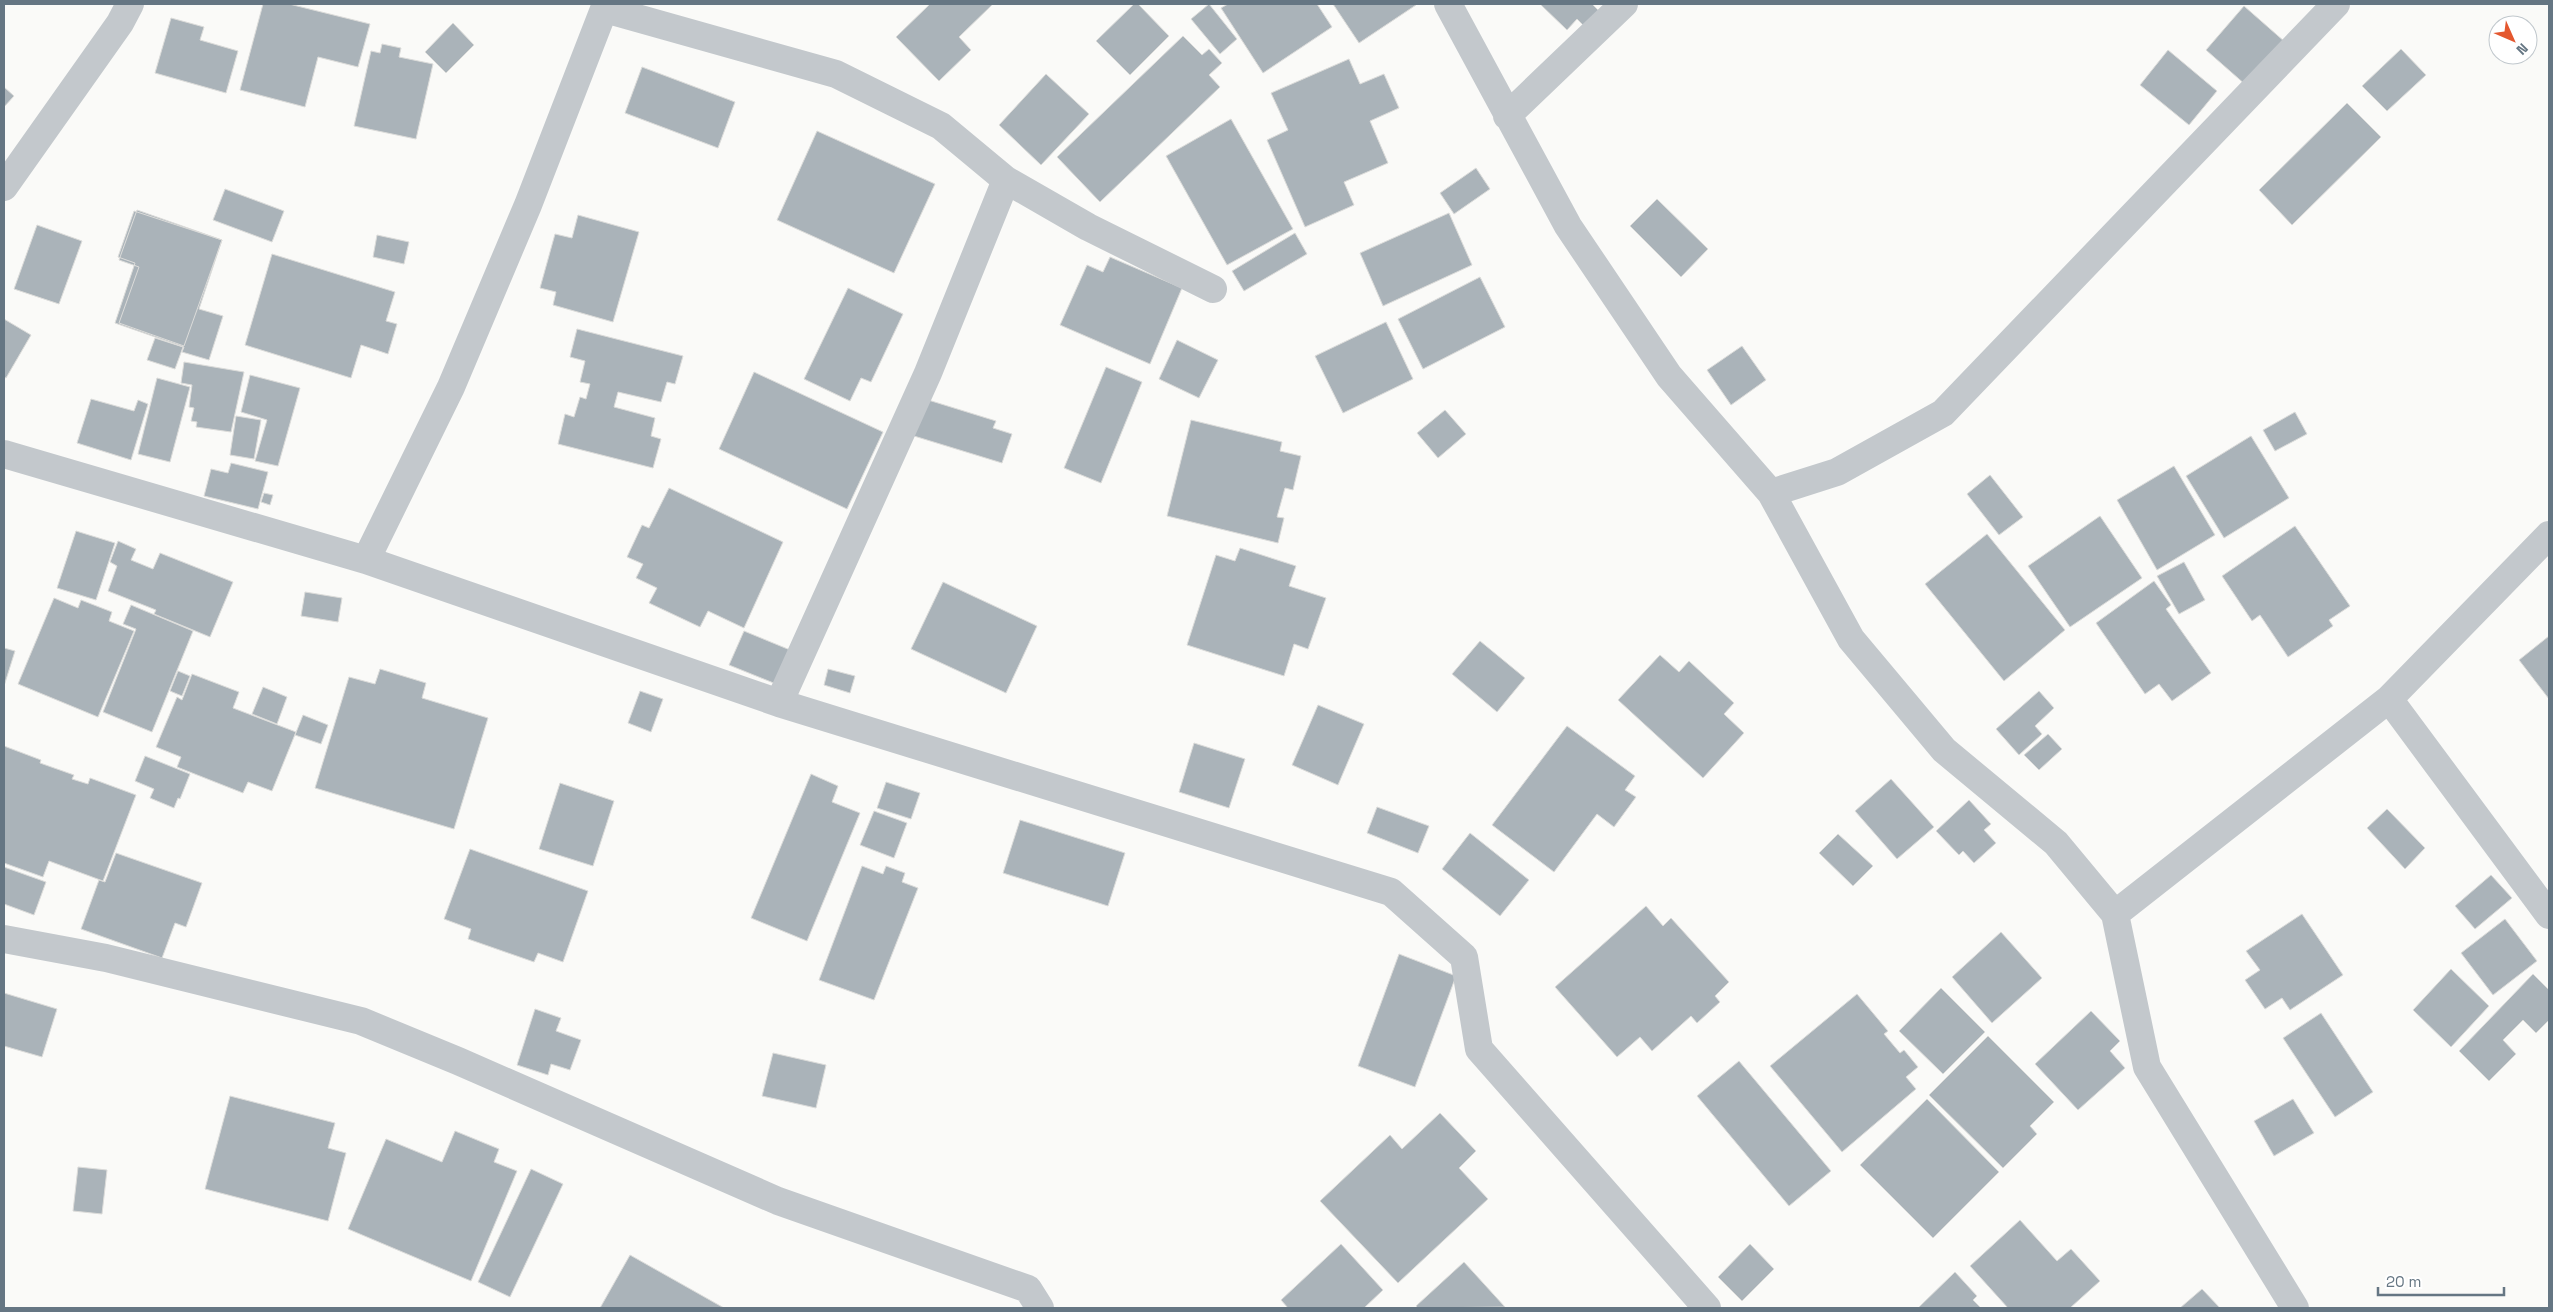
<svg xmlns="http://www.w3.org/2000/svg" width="2553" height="1312" viewBox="0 0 2553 1312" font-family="'Space Grotesk',sans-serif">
<rect width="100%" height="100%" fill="#fafaf8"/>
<path fill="#aab3b9" stroke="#dcdcda" d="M 263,4 L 289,4 L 370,24 L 358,67 L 318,57 L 305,107 L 240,90 Z
M 930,4 L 993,4 L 959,37 L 971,50 L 939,81 L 896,37 Z
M 1134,4 L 1138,4 L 1169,36 L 1130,75 L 1096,41 Z
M 1209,4 L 1237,39 L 1220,54 L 1191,19 Z
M 1228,4 L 1317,4 L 1332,27 L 1263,73 L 1221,8 Z
M 1333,4 L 1415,4 L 1416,5 L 1359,43 Z
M 1540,4 L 1594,4 L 1593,5 L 1603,15 L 1589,31 L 1577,19 L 1567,30 Z
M 2244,6 L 2285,42 L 2247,86 L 2206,50 Z
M 171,18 L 204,27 L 200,40 L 238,51 L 226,93 L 155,73 Z
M 453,23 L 474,45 L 446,73 L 425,52 Z
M 1183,36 L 1202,55 L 1209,49 L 1222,63 L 1209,75 L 1220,87 L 1100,202 L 1057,157 Z
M 382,44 L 401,48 L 399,57 L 433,64 L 416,139 L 354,126 L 371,51 L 380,53 Z
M 2401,49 L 2426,75 L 2387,111 L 2362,86 Z
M 2168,50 L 2217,91 L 2189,125 L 2140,85 Z
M 1349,59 L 1360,84 L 1384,74 L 1399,108 L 1370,121 L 1388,163 L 1344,182 L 1354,205 L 1305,227 L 1267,140 L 1288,130 L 1271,93 Z
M 642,67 L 735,102 L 718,148 L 625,113 Z
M 1046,74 L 1089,114 L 1041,165 L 999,125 Z
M 4,87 L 14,96 L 4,107 Z
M 2347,103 L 2381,137 L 2292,225 L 2259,190 Z
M 1231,119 L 1293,229 L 1227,265 L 1166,156 Z
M 817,131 L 935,184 L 894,273 L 777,220 Z
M 1476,168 L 1490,189 L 1454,214 L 1440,193 Z
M 225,189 L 284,211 L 272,242 L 213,220 Z
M 1657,199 L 1708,249 L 1681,277 L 1630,226 Z
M 137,210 L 222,240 L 184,346 L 119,323 L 139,267 L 119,260 Z
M 134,211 L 222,240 L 199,309 L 223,316 L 209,360 L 182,352 L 184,347 L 115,323 L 135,263 L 118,257 Z
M 1449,213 L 1472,265 L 1383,306 L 1360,253 Z
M 578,215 L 639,232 L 613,322 L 553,305 L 556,292 L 540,288 L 555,234 L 572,238 Z
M 37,225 L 82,241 L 59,304 L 14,289 Z
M 1295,233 L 1307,254 L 1244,291 L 1232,271 Z
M 377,235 L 409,242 L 404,264 L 373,257 Z
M 272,254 L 395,292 L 386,321 L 397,324 L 388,354 L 361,345 L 351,378 L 245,345 Z
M 1110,257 L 1182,288 L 1150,364 L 1060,325 L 1087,265 L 1103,272 Z
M 1480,277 L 1505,327 L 1423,369 L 1398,319 Z
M 848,288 L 903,314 L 871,382 L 861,378 L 850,401 L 804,379 Z
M 4,319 L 31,335 L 6,378 L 4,377 Z
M 1386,322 L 1413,379 L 1343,413 L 1315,356 Z
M 577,329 L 683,356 L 675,384 L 667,382 L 661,402 L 618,392 L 614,407 L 655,418 L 651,436 L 661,439 L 653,468 L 558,444 L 565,414 L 574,417 L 580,397 L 586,399 L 590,384 L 580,382 L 585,361 L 570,357 Z
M 155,338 L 183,347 L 175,369 L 147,360 Z
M 1177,340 L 1218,360 L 1199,398 L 1159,379 Z
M 1742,346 L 1766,380 L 1731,405 L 1707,370 Z
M 184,362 L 244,372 L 231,432 L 196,427 L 197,422 L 191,421 L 194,408 L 189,407 L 192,385 L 181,383 Z
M 1106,367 L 1142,382 L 1101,483 L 1064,468 Z
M 754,372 L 883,432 L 847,509 L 719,449 Z
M 250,375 L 300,388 L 278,466 L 255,461 L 267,420 L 241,412 Z
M 157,378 L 190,387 L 170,462 L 138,454 Z
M 91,399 L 134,411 L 138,400 L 148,404 L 131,460 L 77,443 Z
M 925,399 L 996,421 L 993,428 L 1012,434 L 1002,463 L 914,436 Z
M 1445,410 L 1466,434 L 1438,458 L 1417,433 Z
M 2295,412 L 2307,434 L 2275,451 L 2263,430 Z
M 236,416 L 261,420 L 254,459 L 230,455 Z
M 1191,420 L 1282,442 L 1280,451 L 1301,456 L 1293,490 L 1285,488 L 1277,517 L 1284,518 L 1278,543 L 1167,516 Z
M 2251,436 L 2289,498 L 2224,538 L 2186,476 Z
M 231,463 L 268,472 L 258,509 L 204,496 L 211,469 L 228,473 Z
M 2174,466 L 2215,535 L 2157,570 L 2117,500 Z
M 1990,475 L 2023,517 L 1999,535 L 1967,494 Z
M 669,488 L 783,542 L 744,628 L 708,611 L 700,627 L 649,603 L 657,588 L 636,578 L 643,564 L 627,557 L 642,525 L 649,528 Z
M 264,493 L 273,495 L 270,505 L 261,502 Z
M 2100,516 L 2142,578 L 2070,627 L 2028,566 Z
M 2295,526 L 2350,606 L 2329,620 L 2333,626 L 2288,657 L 2260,615 L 2252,621 L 2222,576 Z
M 76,531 L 115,543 L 96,600 L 57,588 Z
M 1987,534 L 2065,630 L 2004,681 L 1925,584 Z
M 118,541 L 136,549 L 131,560 L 153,569 L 160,553 L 233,582 L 210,637 L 154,614 L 156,610 L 108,591 L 117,566 L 110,562 Z
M 1240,548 L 1296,566 L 1289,586 L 1326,598 L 1308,649 L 1294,644 L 1284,676 L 1187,645 L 1216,555 L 1235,561 Z
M 2184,562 L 2205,600 L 2179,614 L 2157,576 Z
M 2154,581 L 2171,605 L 2166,609 L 2211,673 L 2172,701 L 2159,684 L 2145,694 L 2096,623 Z
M 943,582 L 1037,626 L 1006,693 L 911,649 Z
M 305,592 L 342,598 L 338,622 L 301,616 Z
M 54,598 L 78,608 L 81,600 L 112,612 L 109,621 L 134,631 L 98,717 L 18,684 Z
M 131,605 L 193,631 L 152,732 L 103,712 L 136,629 L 123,624 Z
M 744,631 L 795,652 L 781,686 L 729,665 Z
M 2549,636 L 2549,699 L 2519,660 Z
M 1480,641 L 1525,678 L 1497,712 L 1452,674 Z
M 4,648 L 15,651 L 4,686 Z
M 1660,655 L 1679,672 L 1689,661 L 1734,703 L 1724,714 L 1744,733 L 1703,778 L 1618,700 Z
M 380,669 L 426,683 L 422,698 L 488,718 L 454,829 L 315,788 L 349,677 L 375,684 Z
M 828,669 L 855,676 L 850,693 L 824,685 Z
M 178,671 L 190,676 L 182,696 L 170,691 Z
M 192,674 L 239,692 L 233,708 L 296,732 L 272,791 L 248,782 L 243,793 L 177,767 L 181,757 L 156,747 L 177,697 L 182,700 Z
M 263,687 L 287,697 L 277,724 L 252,714 Z
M 640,691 L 663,699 L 651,732 L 628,723 Z
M 2039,691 L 2054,708 L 2035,726 L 2042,734 L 2019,755 L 1996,729 Z
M 1318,705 L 1364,724 L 1338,785 L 1292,765 Z
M 303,715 L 328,725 L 321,744 L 295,735 Z
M 1567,726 L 1635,776 L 1625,790 L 1636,797 L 1614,827 L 1597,814 L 1554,872 L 1492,825 Z
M 2048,734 L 2062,749 L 2039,770 L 2024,755 Z
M 1194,743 L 1245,759 L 1229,808 L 1179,792 Z
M 4,746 L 41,760 L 40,763 L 74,775 L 72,779 L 88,784 L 90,778 L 136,795 L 103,881 L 49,861 L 43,877 L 4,863 Z
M 145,756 L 190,774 L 180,799 L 178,798 L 174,808 L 150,798 L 154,789 L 135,781 Z
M 811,774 L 838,786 L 832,802 L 860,813 L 807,941 L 751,918 Z
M 1891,779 L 1934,827 L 1897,859 L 1855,811 Z
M 886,782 L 920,793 L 911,819 L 877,808 Z
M 560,783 L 614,801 L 593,866 L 539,849 Z
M 1969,800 L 1991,824 L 1984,830 L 1996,843 L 1974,863 L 1963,851 L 1959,855 L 1936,831 Z
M 1377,807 L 1429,826 L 1418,853 L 1367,833 Z
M 2387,809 L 2425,848 L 2405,869 L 2367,828 Z
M 874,811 L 907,823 L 894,858 L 860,845 Z
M 1020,820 L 1125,853 L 1108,906 L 1003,873 Z
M 1470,833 L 1529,880 L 1500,916 L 1442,869 Z
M 1838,834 L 1873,866 L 1853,886 L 1819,853 Z
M 470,849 L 588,891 L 563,962 L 538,953 L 534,962 L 468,939 L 471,929 L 444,919 Z
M 116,853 L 202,883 L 186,927 L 175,923 L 162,958 L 81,929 L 99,880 L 105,882 Z
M 862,866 L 883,874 L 886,866 L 905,873 L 902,882 L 918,888 L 874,1000 L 819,980 Z
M 4,867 L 46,882 L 34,915 L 4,904 Z
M 2491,875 L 2512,898 L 2475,929 L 2455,906 Z
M 1646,906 L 1663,926 L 1671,918 L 1729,982 L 1715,996 L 1720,1002 L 1697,1023 L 1691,1016 L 1652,1051 L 1640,1037 L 1617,1057 L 1555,987 Z
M 2302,914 L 2343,975 L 2290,1010 L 2282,998 L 2265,1009 L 2245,980 L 2260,970 L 2246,951 Z
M 2505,919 L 2537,961 L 2493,995 L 2461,953 Z
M 2001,932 L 2042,978 L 1992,1023 L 1952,977 Z
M 1399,954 L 1456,976 L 1415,1087 L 1358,1066 Z
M 2451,969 L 2489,1006 L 2451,1047 L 2413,1010 Z
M 2533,974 L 2549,990 L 2549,1020 L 2536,1033 L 2523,1020 L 2503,1040 L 2516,1054 L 2489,1081 L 2459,1051 Z
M 1941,988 L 1985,1032 L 1943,1074 L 1899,1031 Z
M 4,993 L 57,1009 L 42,1057 L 4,1046 Z
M 1857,994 L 1888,1031 L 1884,1034 L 1900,1053 L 1904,1050 L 1918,1067 L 1906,1077 L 1916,1089 L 1842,1152 L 1770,1066 Z
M 535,1009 L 561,1018 L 556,1031 L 581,1040 L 570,1070 L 551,1064 L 548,1075 L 517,1065 Z
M 2091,1011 L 2120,1041 L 2110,1051 L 2125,1068 L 2078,1110 L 2035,1064 Z
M 2321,1013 L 2373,1092 L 2335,1117 L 2283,1038 Z
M 1988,1036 L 2054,1102 L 2030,1126 L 2037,1134 L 2003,1168 L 1929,1095 Z
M 773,1053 L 826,1065 L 816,1108 L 762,1096 Z
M 1739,1061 L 1831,1171 L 1789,1206 L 1697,1096 Z
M 230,1096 L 335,1123 L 328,1148 L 346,1153 L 328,1221 L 205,1189 Z
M 1927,1099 L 1999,1172 L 1933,1238 L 1860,1165 Z
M 2293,1099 L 2314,1133 L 2274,1156 L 2254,1121 Z
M 1440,1113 L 1476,1151 L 1459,1168 L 1488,1199 L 1398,1283 L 1320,1201 L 1390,1135 L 1402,1149 Z
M 455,1131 L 499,1149 L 494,1162 L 517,1171 L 471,1281 L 348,1229 L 386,1139 L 442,1162 Z
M 78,1167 L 107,1170 L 102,1214 L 73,1211 Z
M 531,1169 L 563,1184 L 510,1297 L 478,1282 Z
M 2020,1220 L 2057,1261 L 2071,1249 L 2100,1281 L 2070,1308 L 2008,1308 L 1970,1266 Z
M 1341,1244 L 1383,1290 L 1364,1308 L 1288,1308 L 1281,1300 Z
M 1750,1244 L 1774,1269 L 1742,1301 L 1718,1277 Z
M 630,1255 L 724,1308 L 600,1308 Z
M 1464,1262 L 1505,1307 L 1418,1308 L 1416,1306 Z
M 1955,1272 L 1977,1296 L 1973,1300 L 1981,1308 L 1918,1308 Z
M 2202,1289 L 2220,1308 L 2180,1308 Z"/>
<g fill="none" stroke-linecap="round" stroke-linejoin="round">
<path stroke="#c3c8cc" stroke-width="28" d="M 1448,4 L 1568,226 L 1669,376 L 1771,493 L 1851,639 L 1944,750 L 2056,843 L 2115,914 L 2147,1067 L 2295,1308
M 605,9 L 836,74 L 941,126 L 1006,180 L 1088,227 L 1213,289
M 1507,116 L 1624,4
M 4,187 L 120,23 L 130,4
M 4,454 L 366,560 L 779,703 L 1391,892 L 1464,957 L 1479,1049 L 1707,1308
M 1771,493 L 1837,472 L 1943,413 L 2336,4
M 366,560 L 451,387 L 528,205 L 606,4
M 2389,699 L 2549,915
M 779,703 L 928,373 L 1006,180
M 2115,914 L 2389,699 L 2549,535
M 4,939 L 106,958 L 361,1021 L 458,1061 L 778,1201 L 1028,1289 L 1040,1308"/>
</g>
<rect width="2553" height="1312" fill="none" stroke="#657683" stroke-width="10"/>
<g transform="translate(2513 40) rotate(135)"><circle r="24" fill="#ffffff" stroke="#c1c8cd"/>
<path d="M0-4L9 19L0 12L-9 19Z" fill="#e4572e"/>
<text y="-8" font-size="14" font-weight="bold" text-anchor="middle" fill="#657683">N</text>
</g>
<path d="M2378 1287v8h126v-8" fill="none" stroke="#657683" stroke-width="2.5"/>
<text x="2386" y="1287" font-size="15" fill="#657683" stroke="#ffffff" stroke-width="4" paint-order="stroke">20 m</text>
</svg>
